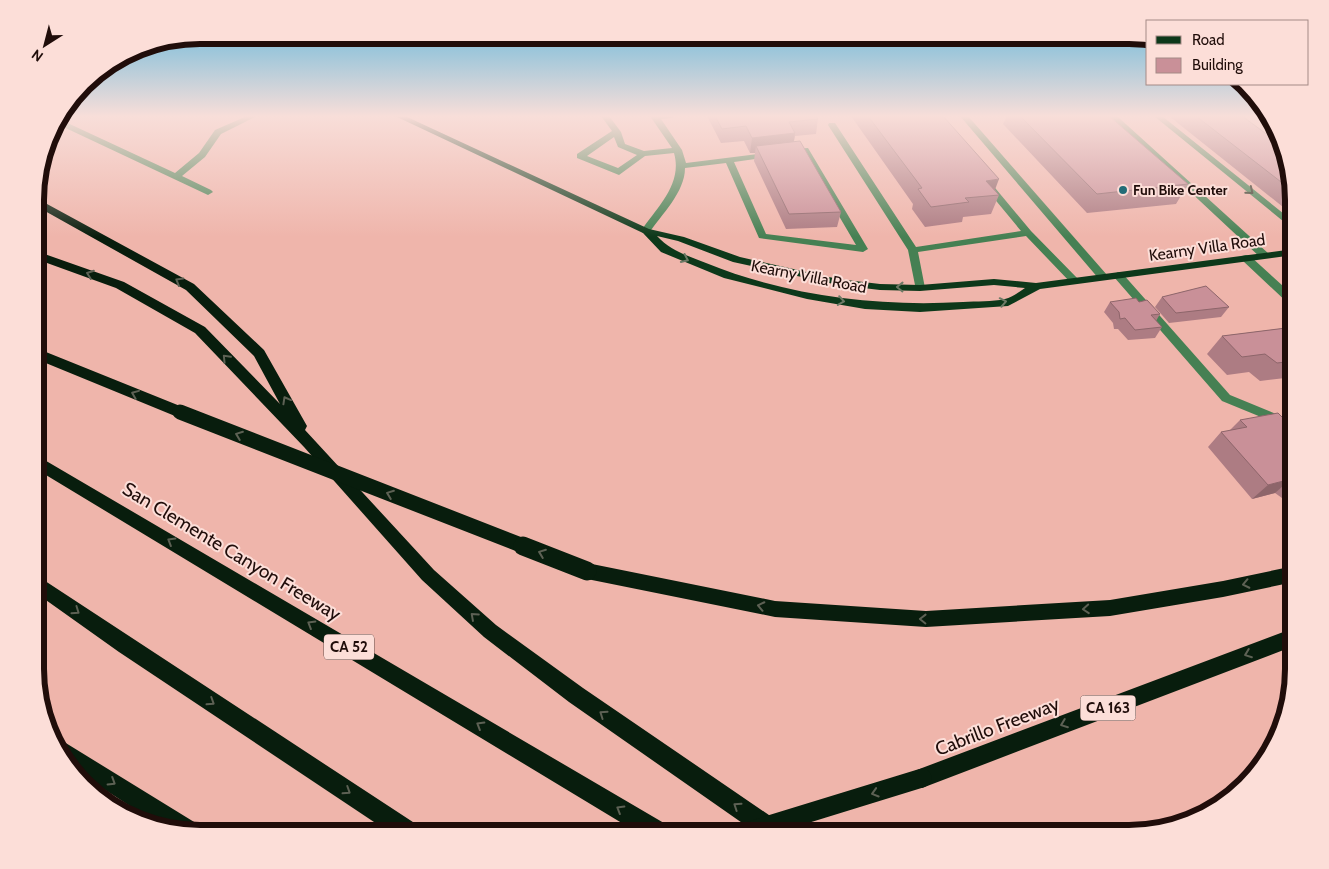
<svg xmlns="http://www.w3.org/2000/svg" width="1329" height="869" viewBox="0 0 1329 869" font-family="Cabin,sans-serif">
<rect width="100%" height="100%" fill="#efb5ab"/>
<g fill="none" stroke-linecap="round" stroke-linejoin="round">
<path fill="#468053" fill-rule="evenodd" d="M 247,116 L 257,116 L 221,134 L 205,157 L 182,176 L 211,190 L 213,192 L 208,195 L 55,123 L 59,119 L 175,173 L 199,153 L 215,130 Z
M 601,116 L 609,116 L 621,132 L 625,144 L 644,151 L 672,148 L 650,116 L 675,116 L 671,118 L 661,119 L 682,150 L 686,163 L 773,152 L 773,156 L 770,157 L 734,162 L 766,234 L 856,245 L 802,153 L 790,155 L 786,152 L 790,149 L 808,148 L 868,249 L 863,252 L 759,238 L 726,163 L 685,168 C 685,192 662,214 649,233 L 643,233 L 641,231 C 657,207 683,184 674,153 L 645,156 L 619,175 L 577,158 L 577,154 L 612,131 ZM 614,137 L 618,147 L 637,155 L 618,168 L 587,156 Z
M 960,116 L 968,116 L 1107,275 L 1107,279 L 1099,279 Z
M 1109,116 L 1117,116 L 1269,254 L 1269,258 L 1261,258 Z
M 1154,116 L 1162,116 L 1294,222 L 1294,230 Z
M 829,123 L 835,123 L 916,247 L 1021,231 L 983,185 L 988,182 L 991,183 L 1031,231 L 1080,281 L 1079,283 L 1071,283 L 1026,236 L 918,252 L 925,288 L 924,290 L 916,290 L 908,250 L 828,125 Z
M 1246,255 L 1250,256 L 1294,296 L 1294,305 L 1290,305 L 1242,260 L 1242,256 Z
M 1118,272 L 1122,273 L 1230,395 L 1281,416 L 1294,427 L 1294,440 L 1290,438 L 1273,422 L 1222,401 L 1114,277 L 1113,275 Z"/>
<path fill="#0d381a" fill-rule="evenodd" d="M 395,116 L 405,116 L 649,229 L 684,237 L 740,257 L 838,279 L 880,284 L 920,285 L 994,279 L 1036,283 L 1294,249 L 1294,255 L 1040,289 L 1008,306 L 920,312 L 865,309 L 807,299 L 724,278 L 661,252 L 643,233 ZM 657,236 L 678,241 L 733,262 L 838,285 L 880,290 L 920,291 L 994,285 L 1025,288 C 1019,292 1012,297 1005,299 C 992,302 977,301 963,302 C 877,307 787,296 706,263 C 688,256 671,251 657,236 Z"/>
<path fill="#081d0d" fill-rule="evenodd" d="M 36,198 L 194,284 L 264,350 L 307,426 L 305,430 L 434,570 L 496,625 L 583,688 L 785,826 L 788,834 L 758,834 L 569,702 L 484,637 L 422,580 L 304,447 L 195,333 L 116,288 L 36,259 L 36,251 L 124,282 L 205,327 L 280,404 L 254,356 L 186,290 L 36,206 Z
M 36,348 L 185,408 L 187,412 L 185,416 L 175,416 L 36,359 Z
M 36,455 L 669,826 L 672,834 L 640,834 L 36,469 Z
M 587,563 L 775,601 L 926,611 L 1110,600 L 1223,581 L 1294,566 L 1294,582 L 1223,597 L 1110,616 L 926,627 L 775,617 L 587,579 L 581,576 L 578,571 L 581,566 Z
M 36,575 L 419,826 L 422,834 L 392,834 L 119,652 L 36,593 Z
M 1294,628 L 1294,646 L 922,788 L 915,785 L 912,778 L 915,771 L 922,768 Z
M 56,737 L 199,825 L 201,834 L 164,828 L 76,771 L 57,752 L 53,738 Z"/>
<path stroke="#081d0d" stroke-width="15" d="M 180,412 L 526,547"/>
<path stroke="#081d0d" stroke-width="19" d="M 523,546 L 587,571
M 740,834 L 922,778"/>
</g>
<path fill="#ad7c83" d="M 707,116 L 816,116 L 818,119 L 816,134 L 795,136 L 794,141 L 841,212 L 837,227 L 786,229 L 754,161 L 755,153 L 750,153 L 744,141 L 721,143 Z
M 851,116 L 943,116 L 995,190 L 999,195 L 991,214 L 963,217 L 962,222 L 925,227 L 912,209 L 913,204 Z
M 1007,116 L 1109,116 L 1188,184 L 1176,204 L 1087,213 L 1003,124 Z
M 1169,116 L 1242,116 L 1294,190 L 1294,206 L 1283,207 Z
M 1263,116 L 1270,116 L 1272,118 L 1274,123 Z
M 1162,297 L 1229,307 L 1221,317 L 1169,323 L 1155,307 Z
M 1110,302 L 1139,302 L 1160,314 L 1156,321 L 1162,327 L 1155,338 L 1128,340 L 1118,329 L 1114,329 L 1113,323 L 1104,312 Z
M 1290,322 L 1294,322 L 1294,377 L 1260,381 L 1249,372 L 1227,375 L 1207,354 L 1222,336 L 1286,328 Z
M 1240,420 L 1294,429 L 1294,496 L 1282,498 L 1275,493 L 1252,499 L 1208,447 L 1221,432 L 1229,431 Z"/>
<path fill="#8d656a" d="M 795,133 L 793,148 L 756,146 L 755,153 L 750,153 L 752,138 Z
M 999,179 L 993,195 L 986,181 Z
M 1291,479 L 1275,493 L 1252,499 L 1268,485 Z
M 1294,487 L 1294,496 L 1282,498 Z"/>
<path fill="#c99098" stroke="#8d656a" d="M 715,116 L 816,116 L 818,119 L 789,122 L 795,133 L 752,138 L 746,126 L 722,129 Z
M 868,116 L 943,116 L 999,179 L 986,181 L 999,195 L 965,198 L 969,202 L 931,207 L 918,189 L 922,188 Z
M 1020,116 L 1109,116 L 1188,184 L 1097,194 Z
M 1196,116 L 1242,116 L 1280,144 L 1294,190 L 1294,192 Z
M 800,141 L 841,212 L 789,214 L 756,146 Z
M 1206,286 L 1229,307 L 1176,313 L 1162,297 Z
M 1136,298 L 1139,302 L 1147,300 L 1160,314 L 1151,315 L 1162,327 L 1135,330 L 1125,318 L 1120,319 L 1119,312 L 1110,302 Z
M 1294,327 L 1294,361 L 1277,363 L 1265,354 L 1242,357 L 1222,336 Z
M 1278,413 L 1294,429 L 1294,481 L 1291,479 L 1268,485 L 1221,432 L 1247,427 L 1240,420 Z"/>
<defs><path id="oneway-chevron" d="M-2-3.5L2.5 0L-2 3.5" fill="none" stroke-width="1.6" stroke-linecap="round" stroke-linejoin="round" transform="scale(1.25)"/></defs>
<use stroke="#2d3524" href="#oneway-chevron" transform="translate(1250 191) rotate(39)"/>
<g stroke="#6d7a66">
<use href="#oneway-chevron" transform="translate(685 259) rotate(25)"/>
<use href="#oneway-chevron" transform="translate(900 287) rotate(-179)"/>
<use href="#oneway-chevron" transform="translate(841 301) rotate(9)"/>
<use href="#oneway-chevron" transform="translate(1003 302) rotate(-11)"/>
</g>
<g stroke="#5d6154">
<use href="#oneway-chevron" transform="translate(90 274) rotate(-160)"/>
<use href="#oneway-chevron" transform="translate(179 281) rotate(-150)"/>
<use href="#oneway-chevron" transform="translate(226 358) rotate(-134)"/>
<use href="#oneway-chevron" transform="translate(135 394) rotate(-158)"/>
<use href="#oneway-chevron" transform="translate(286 400) rotate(-119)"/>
<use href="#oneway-chevron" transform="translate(239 435) rotate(-159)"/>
<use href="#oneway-chevron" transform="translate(390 494) rotate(-159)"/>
<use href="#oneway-chevron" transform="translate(171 541) rotate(-149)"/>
<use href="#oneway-chevron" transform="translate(542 553) rotate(-159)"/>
<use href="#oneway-chevron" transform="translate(1246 584) rotate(168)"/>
<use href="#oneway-chevron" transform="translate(761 606) rotate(-168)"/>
<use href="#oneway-chevron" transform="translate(1086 609) rotate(176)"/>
<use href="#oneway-chevron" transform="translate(76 611) rotate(35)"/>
<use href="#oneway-chevron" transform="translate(474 616) rotate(-138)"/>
<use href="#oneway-chevron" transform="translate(923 619) rotate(-179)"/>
<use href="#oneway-chevron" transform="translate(311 624) rotate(-149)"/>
<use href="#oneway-chevron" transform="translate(1248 654) rotate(159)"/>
<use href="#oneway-chevron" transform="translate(211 702) rotate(33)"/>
<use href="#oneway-chevron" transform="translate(603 714) rotate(-145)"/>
<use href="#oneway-chevron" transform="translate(1064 724) rotate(159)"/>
<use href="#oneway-chevron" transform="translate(480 725) rotate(-149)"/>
<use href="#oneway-chevron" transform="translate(112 782) rotate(32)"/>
<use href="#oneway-chevron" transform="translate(347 791) rotate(33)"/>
<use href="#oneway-chevron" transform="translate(875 793) rotate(163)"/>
<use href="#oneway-chevron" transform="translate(737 806) rotate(-146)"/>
<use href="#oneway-chevron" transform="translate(620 809) rotate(-149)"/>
</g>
<linearGradient id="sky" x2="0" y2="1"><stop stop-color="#56b4db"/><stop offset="0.49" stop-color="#f8ded9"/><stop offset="1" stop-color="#f8ded9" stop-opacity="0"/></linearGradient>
<rect width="1329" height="237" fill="url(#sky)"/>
<circle fill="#236c77" stroke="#fcded8" stroke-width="2" cx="1123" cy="190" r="5"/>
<g text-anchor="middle" stroke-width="4" stroke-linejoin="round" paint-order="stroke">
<g font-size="14" font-weight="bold" fill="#200d0a" stroke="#fcded8" text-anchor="start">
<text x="1133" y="195">Fun Bike Center</text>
</g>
<g fill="#fcded8" stroke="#624c48" stroke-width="1">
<rect x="324" y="634.5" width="50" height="25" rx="4"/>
<rect x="1080.5" y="695.5" width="55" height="25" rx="4"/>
</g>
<g font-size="15" font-weight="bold" fill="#200d0a">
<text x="349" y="652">CA 52</text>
<text x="1108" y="713">CA 163</text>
</g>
<g font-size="16" fill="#200d0a" stroke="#fcded8">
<text transform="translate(1207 247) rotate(-8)" y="6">Kearny Villa Road</text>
<text transform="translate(809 276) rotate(11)" y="6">Kearny Villa Road</text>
</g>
<g font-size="19" fill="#200d0a" stroke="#fcded8">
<text transform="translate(232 551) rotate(31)" y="7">San Clemente Canyon Freeway</text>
<text transform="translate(997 726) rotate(-21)" y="7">Cabrillo Freeway</text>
</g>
</g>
<path d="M0 0H1329V869H0ZM200 44H1129A156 156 0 0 1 1285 200V669A156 156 0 0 1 1129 825H200A156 156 0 0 1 44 669V200A156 156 0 0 1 200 44Z" fill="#fcded8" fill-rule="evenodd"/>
<path fill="none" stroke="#200d0a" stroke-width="6" d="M200 44H1129A156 156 0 0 1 1285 200V669A156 156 0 0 1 1129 825H200A156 156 0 0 1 44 669V200A156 156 0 0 1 200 44Z"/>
<rect x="1146" y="20" width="162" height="65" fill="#fcded8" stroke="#a48a86"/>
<rect x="1156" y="36" width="25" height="8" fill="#0d381a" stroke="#a48a86"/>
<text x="1192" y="45" font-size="15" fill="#200d0a">Road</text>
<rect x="1156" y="58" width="25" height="15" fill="#c99098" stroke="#a48a86"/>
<text x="1192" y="70" font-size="15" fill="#200d0a">Building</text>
<g transform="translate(45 45) rotate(216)" stroke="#fcded8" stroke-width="4" paint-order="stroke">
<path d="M0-4L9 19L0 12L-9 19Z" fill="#200d0a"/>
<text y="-8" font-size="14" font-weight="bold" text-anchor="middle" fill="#200d0a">N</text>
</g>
</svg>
